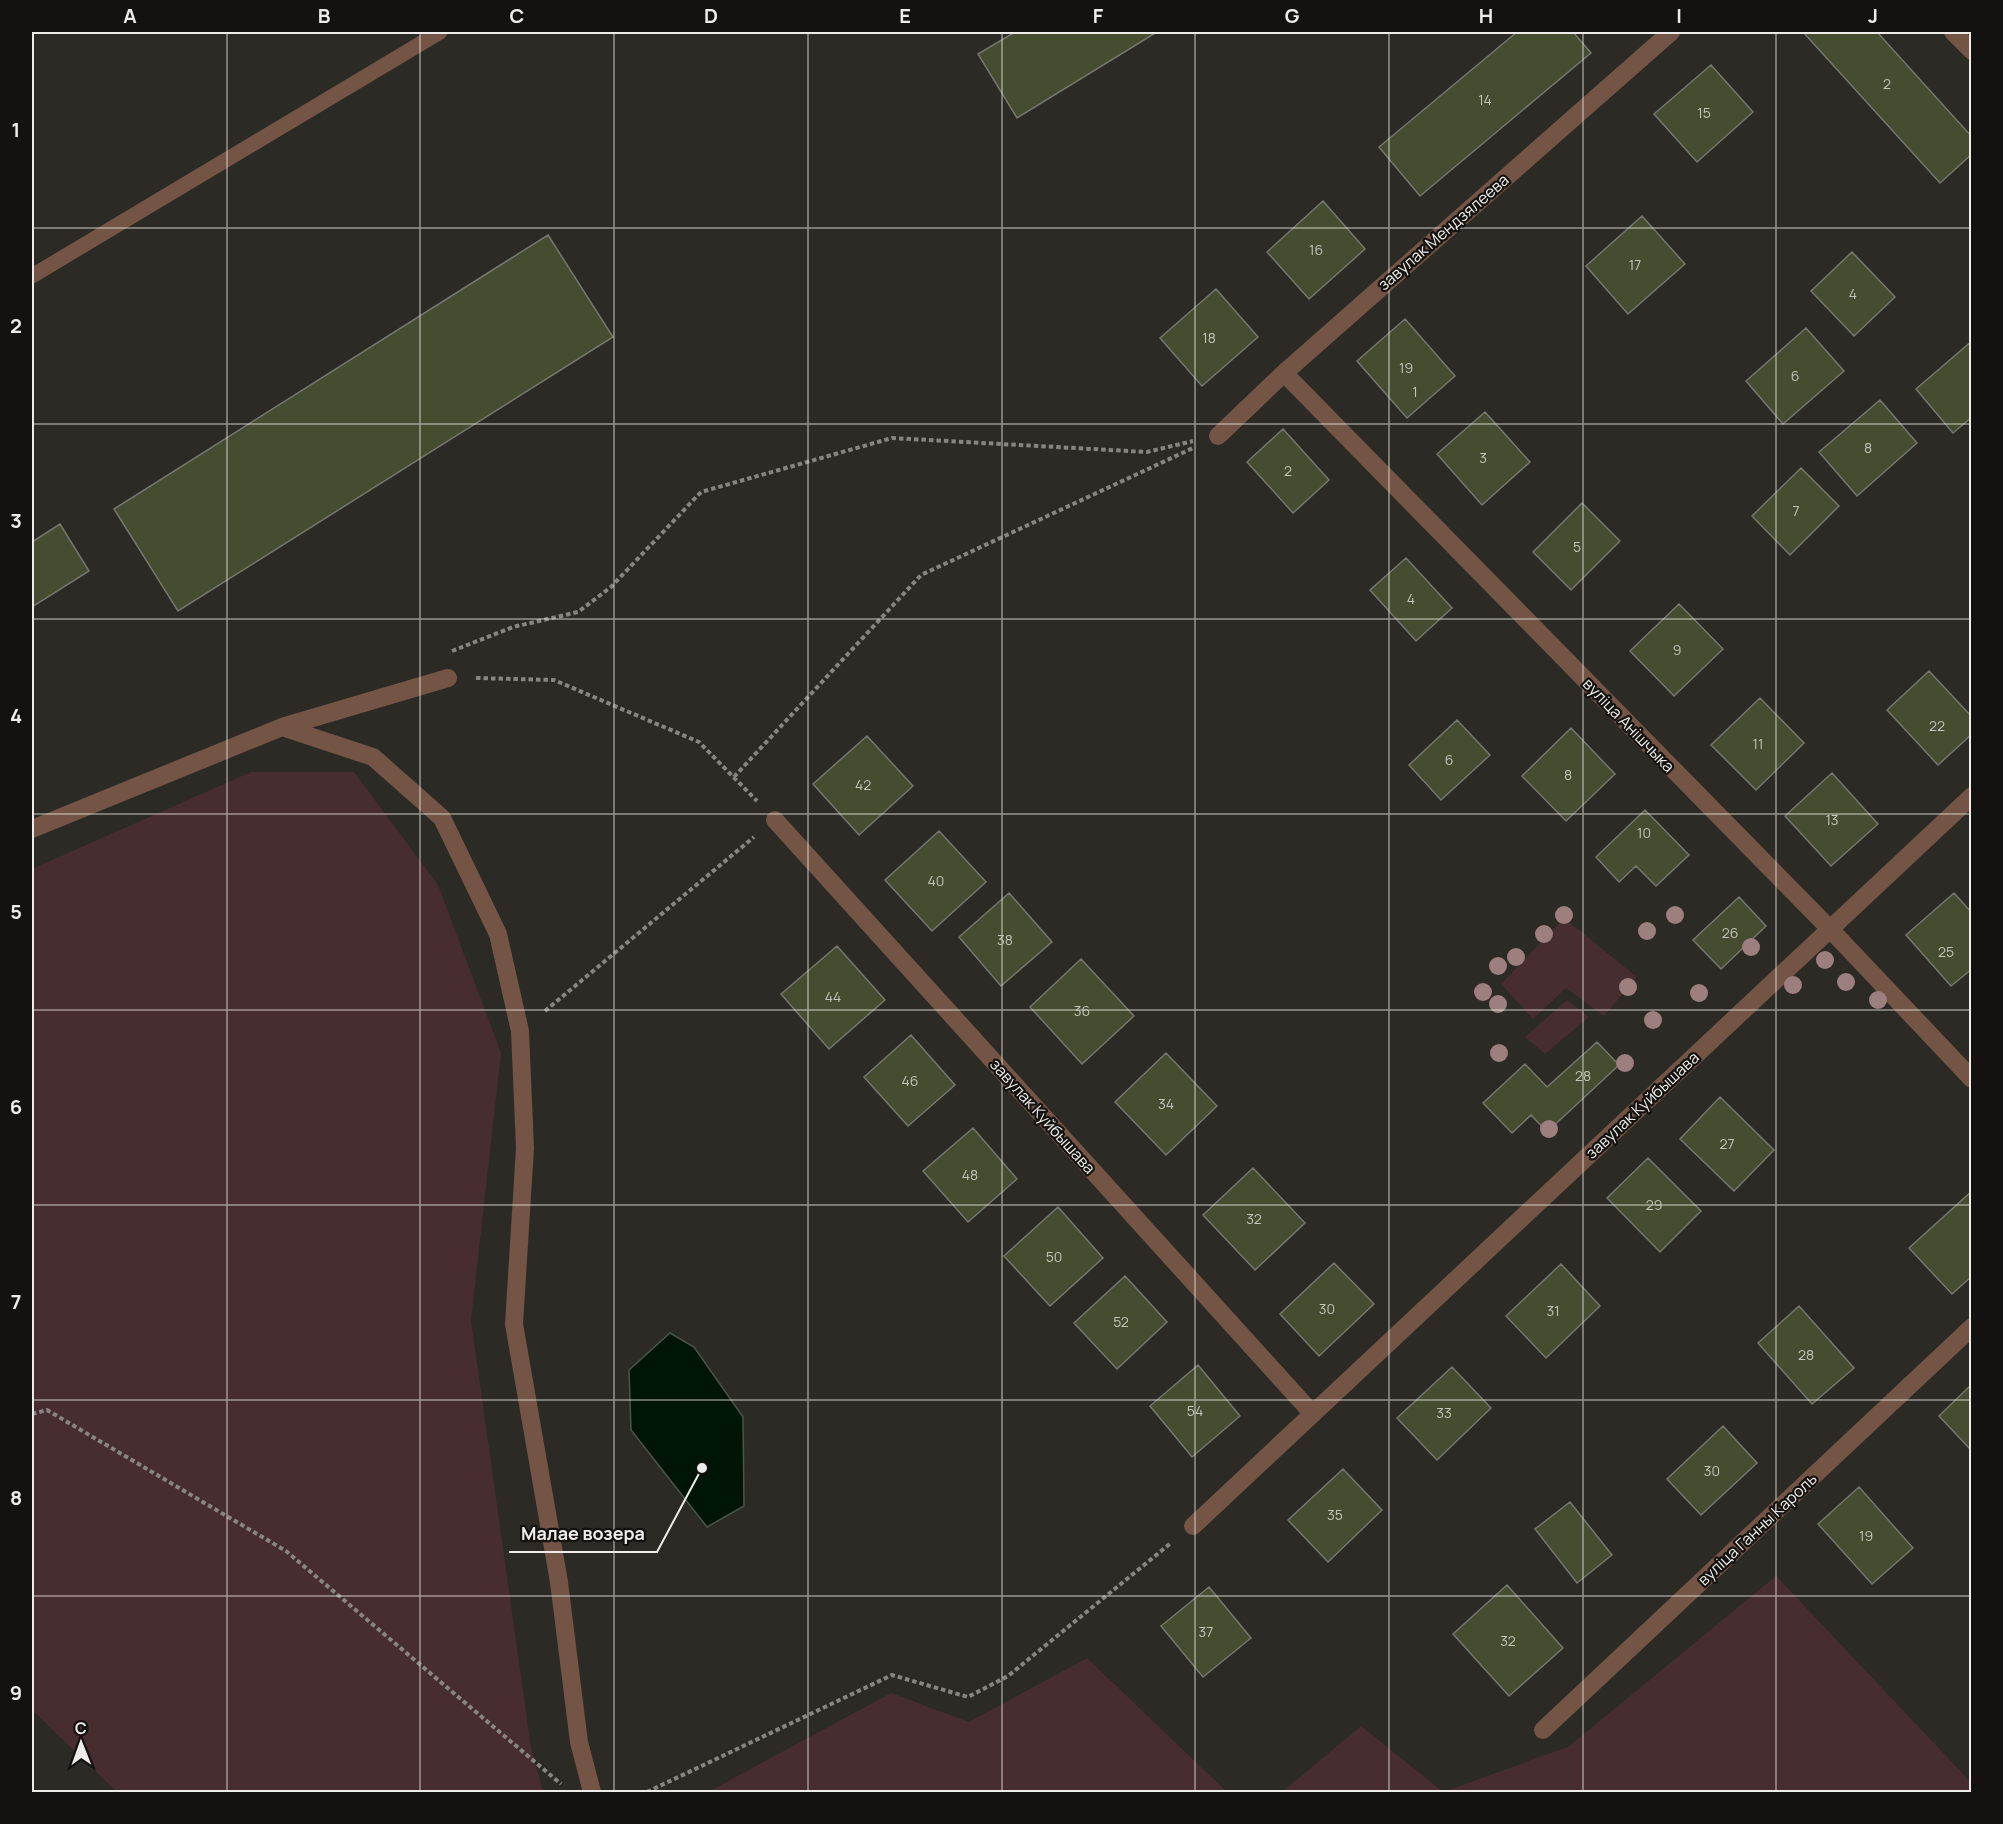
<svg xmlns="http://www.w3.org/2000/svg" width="2003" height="1824" viewBox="0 0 2003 1824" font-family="Manrope,sans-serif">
<rect width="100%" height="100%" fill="#2c2a25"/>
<path fill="#472d2f" d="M 251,772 L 354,772 L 438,885 L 501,1053 L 471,1320 L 531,1748 L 543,1792 L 117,1792 L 32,1710 L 32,869 Z
M 1564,918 L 1637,977 L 1604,1016 L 1566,988 L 1533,1019 L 1501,984 Z
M 1567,1000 L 1589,1017 L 1545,1054 L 1525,1037 Z
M 1776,1576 L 1964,1775 L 1971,1784 L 1971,1792 L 1282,1792 L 1361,1726 L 1443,1792 L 1568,1747 Z
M 1087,1658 L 1227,1792 L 708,1792 L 891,1693 L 969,1722 Z"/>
<path fill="#001505" stroke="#475649" stroke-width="1.5" d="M 670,1333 L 694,1347 L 743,1417 L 744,1506 L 707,1527 L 631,1430 L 629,1370 Z"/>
<path fill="#464c2f" stroke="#757770" stroke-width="1.5" d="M 1015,32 L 1157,32 L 1017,118 L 978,54 Z
M 1517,32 L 1573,32 L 1591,53 L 1420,196 L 1379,147 Z
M 1803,32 L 1877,32 L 1972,137 L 1972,154 L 1940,183 Z
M 1711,65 L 1753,112 L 1697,162 L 1654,114 Z
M 1323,201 L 1365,249 L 1309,299 L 1267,252 Z
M 1642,216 L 1685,264 L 1628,314 L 1586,266 Z
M 548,235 L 613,337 L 178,611 L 114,509 Z
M 1852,252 L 1895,297 L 1854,336 L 1811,291 Z
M 1216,289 L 1258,337 L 1202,386 L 1160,338 Z
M 1405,319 L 1455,376 L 1407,418 L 1357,361 Z
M 1806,328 L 1844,371 L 1783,424 L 1746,381 Z
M 1972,341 L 1972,417 L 1953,433 L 1916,389 Z
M 1880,400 L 1917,443 L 1857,496 L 1819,452 Z
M 1485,412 L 1530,462 L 1482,505 L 1437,454 Z
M 1283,429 L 1329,480 L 1293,513 L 1247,462 Z
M 1801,468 L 1839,506 L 1790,555 L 1752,516 Z
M 1582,503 L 1620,541 L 1571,590 L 1533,552 Z
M 60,524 L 89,571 L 32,607 L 32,542 Z
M 1406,558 L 1452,608 L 1416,641 L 1370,590 Z
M 1679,604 L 1723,649 L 1674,696 L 1630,651 Z
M 1929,671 L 1972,717 L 1972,734 L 1938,765 L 1887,710 Z
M 1760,698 L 1804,743 L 1756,790 L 1711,745 Z
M 1457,720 L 1490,755 L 1441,800 L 1409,765 Z
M 1571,728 L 1615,774 L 1566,821 L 1522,776 Z
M 867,736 L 913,786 L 859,835 L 813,784 Z
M 1832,773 L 1878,824 L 1831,866 L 1785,816 Z
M 1645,810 L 1689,855 L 1656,886 L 1636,866 L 1619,882 L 1596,857 Z
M 939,831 L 986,882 L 932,931 L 885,880 Z
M 1009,893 L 1052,942 L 1001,986 L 959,937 Z
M 1954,893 L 1972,913 L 1972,969 L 1951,986 L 1906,935 Z
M 1739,897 L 1766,926 L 1721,969 L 1693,940 Z
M 837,946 L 885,1000 L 829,1049 L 781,994 Z
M 1081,959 L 1134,1016 L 1082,1064 L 1030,1007 Z
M 911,1035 L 955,1085 L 908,1126 L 864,1077 Z
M 1597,1042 L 1619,1065 L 1547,1132 L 1531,1115 L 1512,1133 L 1483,1103 L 1525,1064 L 1547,1087 Z
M 1166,1053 L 1217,1106 L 1166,1155 L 1115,1102 Z
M 1720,1097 L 1774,1150 L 1734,1191 L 1680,1139 Z
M 973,1128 L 1017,1179 L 968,1222 L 923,1171 Z
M 1648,1158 L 1701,1211 L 1660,1252 L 1607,1198 Z
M 1253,1168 L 1305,1223 L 1255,1270 L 1203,1215 Z
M 1972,1191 L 1972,1276 L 1952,1294 L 1909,1248 Z
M 1058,1207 L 1103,1258 L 1050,1306 L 1004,1256 Z
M 1334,1263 L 1374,1304 L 1319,1356 L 1280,1314 Z
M 1561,1264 L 1600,1306 L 1546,1358 L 1506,1316 Z
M 1125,1276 L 1167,1322 L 1117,1369 L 1074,1323 Z
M 1799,1306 L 1854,1368 L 1812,1404 L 1758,1343 Z
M 1198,1365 L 1240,1416 L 1192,1457 L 1150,1406 Z
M 1452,1367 L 1491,1408 L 1437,1460 L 1397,1418 Z
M 1971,1385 L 1972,1385 L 1972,1451 L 1939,1416 Z
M 1723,1426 L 1757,1463 L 1701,1515 L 1667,1479 Z
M 1343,1469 L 1382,1510 L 1328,1562 L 1288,1520 Z
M 1859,1487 L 1913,1548 L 1872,1584 L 1818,1524 Z
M 1570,1502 L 1612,1555 L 1577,1583 L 1535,1529 Z
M 1507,1585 L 1563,1648 L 1509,1696 L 1453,1634 Z
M 1209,1587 L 1251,1638 L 1203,1677 L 1161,1626 Z"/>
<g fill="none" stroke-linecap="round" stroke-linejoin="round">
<path stroke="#878581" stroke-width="4" stroke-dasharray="4.5 3" stroke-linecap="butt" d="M 452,651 L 513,627 L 578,612 L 611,587 L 701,492 L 892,438 L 1147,452 L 1193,441
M 476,678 L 554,680 L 699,742 L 757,801
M 734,777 L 921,575 L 1193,448
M 545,1011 L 754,837
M 32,1414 L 47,1410 L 286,1551 L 561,1784
M 647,1792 L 892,1675 L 968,1697 L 1008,1676 L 1171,1543"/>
<path stroke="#735445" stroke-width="15" d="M 32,276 L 440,32"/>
<path stroke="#735445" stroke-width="18" d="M 1953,32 L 1972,51
M 1284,373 L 1830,929 L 1972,1079
M 1218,436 L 1284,373 L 1671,32
M 282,727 L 373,757 L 442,818 L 498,934 L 520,1031 L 525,1148 L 514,1324 L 559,1582 L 579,1742 L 592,1792
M 775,820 L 1312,1413
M 32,829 L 282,727 L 448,678
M 1193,1526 L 1972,796
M 1543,1730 L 1972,1327"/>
</g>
<g fill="#9d7f7f">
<circle cx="1564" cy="915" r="9"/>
<circle cx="1675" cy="915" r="9"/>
<circle cx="1647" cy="931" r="9"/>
<circle cx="1544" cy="934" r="9"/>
<circle cx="1751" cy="947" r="9"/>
<circle cx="1516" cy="957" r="9"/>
<circle cx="1825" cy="960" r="9"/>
<circle cx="1498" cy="966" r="9"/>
<circle cx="1846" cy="982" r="9"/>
<circle cx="1793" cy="985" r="9"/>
<circle cx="1628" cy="987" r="9"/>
<circle cx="1483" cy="992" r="9"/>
<circle cx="1699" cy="993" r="9"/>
<circle cx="1878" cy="1000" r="9"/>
<circle cx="1498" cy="1004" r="9"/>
<circle cx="1653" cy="1020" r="9"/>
<circle cx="1499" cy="1053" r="9"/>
<circle cx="1625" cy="1063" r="9"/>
<circle cx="1549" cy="1129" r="9"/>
</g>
<path fill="none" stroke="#edece8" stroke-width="1.5" stroke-opacity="0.55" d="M 227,32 L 227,1792M 420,32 L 420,1792M 614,32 L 614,1792M 808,32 L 808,1792M 1002,32 L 1002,1792M 1195,32 L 1195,1792M 1389,32 L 1389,1792M 1583,32 L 1583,1792M 1776,32 L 1776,1792M 32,228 L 1972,228M 32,424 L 1972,424M 32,619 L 1972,619M 32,814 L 1972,814M 32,1010 L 1972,1010M 32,1205 L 1972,1205M 32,1400 L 1972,1400M 32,1596 L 1972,1596"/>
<g text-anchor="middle" stroke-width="4.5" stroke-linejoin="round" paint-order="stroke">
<g font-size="14" fill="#c3c4ba">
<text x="1887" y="89">2</text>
<text x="1485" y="105">14</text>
<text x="1704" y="118">15</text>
<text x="1316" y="255">16</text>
<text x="1635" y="270">17</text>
<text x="1853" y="299">4</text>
<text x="1209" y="343">18</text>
<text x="1406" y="373">19</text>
<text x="1795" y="381">6</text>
<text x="1415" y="397">1</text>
<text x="1868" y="453">8</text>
<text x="1483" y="463">3</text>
<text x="1288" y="476">2</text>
<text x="1796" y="516">7</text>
<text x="1577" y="552">5</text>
<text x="1411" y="604">4</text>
<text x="1677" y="655">9</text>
<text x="1937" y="731">22</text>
<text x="1758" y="749">11</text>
<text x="1449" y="765">6</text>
<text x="1568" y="780">8</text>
<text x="863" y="790">42</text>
<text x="1832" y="825">13</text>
<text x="1644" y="838">10</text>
<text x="936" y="886">40</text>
<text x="1730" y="938">26</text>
<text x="1005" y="945">38</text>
<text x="1946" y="957">25</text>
<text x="833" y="1002">44</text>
<text x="1082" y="1016">36</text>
<text x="1583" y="1081">28</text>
<text x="910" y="1086">46</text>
<text x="1166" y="1109">34</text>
<text x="1727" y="1149">27</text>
<text x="970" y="1180">48</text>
<text x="1654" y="1210">29</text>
<text x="1254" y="1224">32</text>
<text x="1054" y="1262">50</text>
<text x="1327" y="1314">30</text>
<text x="1553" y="1316">31</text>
<text x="1121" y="1327">52</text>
<text x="1806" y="1360">28</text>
<text x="1195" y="1416">54</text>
<text x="1444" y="1418">33</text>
<text x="1712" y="1476">30</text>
<text x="1335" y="1520">35</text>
<text x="1866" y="1541">19</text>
<text x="1206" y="1637">37</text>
<text x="1508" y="1646">32</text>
</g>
<g font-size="16" fill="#edece8" stroke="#141210">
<text transform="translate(1443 232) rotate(-41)" y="6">завулак Мендзялеева</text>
<text transform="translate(1629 725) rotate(46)" y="6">вуліца Анішчыка</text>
<text transform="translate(1642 1105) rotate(-43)" y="6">завулак Куйбышава</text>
<text transform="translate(1043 1116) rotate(48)" y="6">завулак Куйбышава</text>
<text transform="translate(1757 1529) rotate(-43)" y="6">вуліца Ганны Кароль</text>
</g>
</g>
<path fill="none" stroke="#edece8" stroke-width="2" d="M702 1468L657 1552H509"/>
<circle fill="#edece8" stroke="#141210" stroke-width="2" cx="702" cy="1468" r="6"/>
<g font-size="18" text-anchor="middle" font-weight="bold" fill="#edece8" stroke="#141210" stroke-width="4.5" stroke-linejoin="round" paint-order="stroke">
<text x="583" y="1540">Малае возера</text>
</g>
<rect width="2003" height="1824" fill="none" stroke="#141210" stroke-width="66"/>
<g transform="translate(81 1743) rotate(359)" stroke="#141210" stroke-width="4.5" paint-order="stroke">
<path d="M0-4.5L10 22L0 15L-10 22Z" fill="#edece8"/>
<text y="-9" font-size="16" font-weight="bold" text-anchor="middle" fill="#edece8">С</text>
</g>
<rect x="33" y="33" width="1937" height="1758" fill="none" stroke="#edece8" stroke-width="2"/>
<g font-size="20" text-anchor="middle" font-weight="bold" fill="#edece8">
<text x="130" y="23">A</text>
<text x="324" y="23">B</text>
<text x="517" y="23">C</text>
<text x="711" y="23">D</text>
<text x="905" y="23">E</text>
<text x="1098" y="23">F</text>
<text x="1292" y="23">G</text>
<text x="1486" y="23">H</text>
<text x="1679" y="23">I</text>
<text x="1873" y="23">J</text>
<text x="16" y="137">1</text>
<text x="16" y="333">2</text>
<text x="16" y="528">3</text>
<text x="16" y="723">4</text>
<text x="16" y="919">5</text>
<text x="16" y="1114">6</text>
<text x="16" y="1309">7</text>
<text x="16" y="1505">8</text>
<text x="16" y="1700">9</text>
</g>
</svg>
